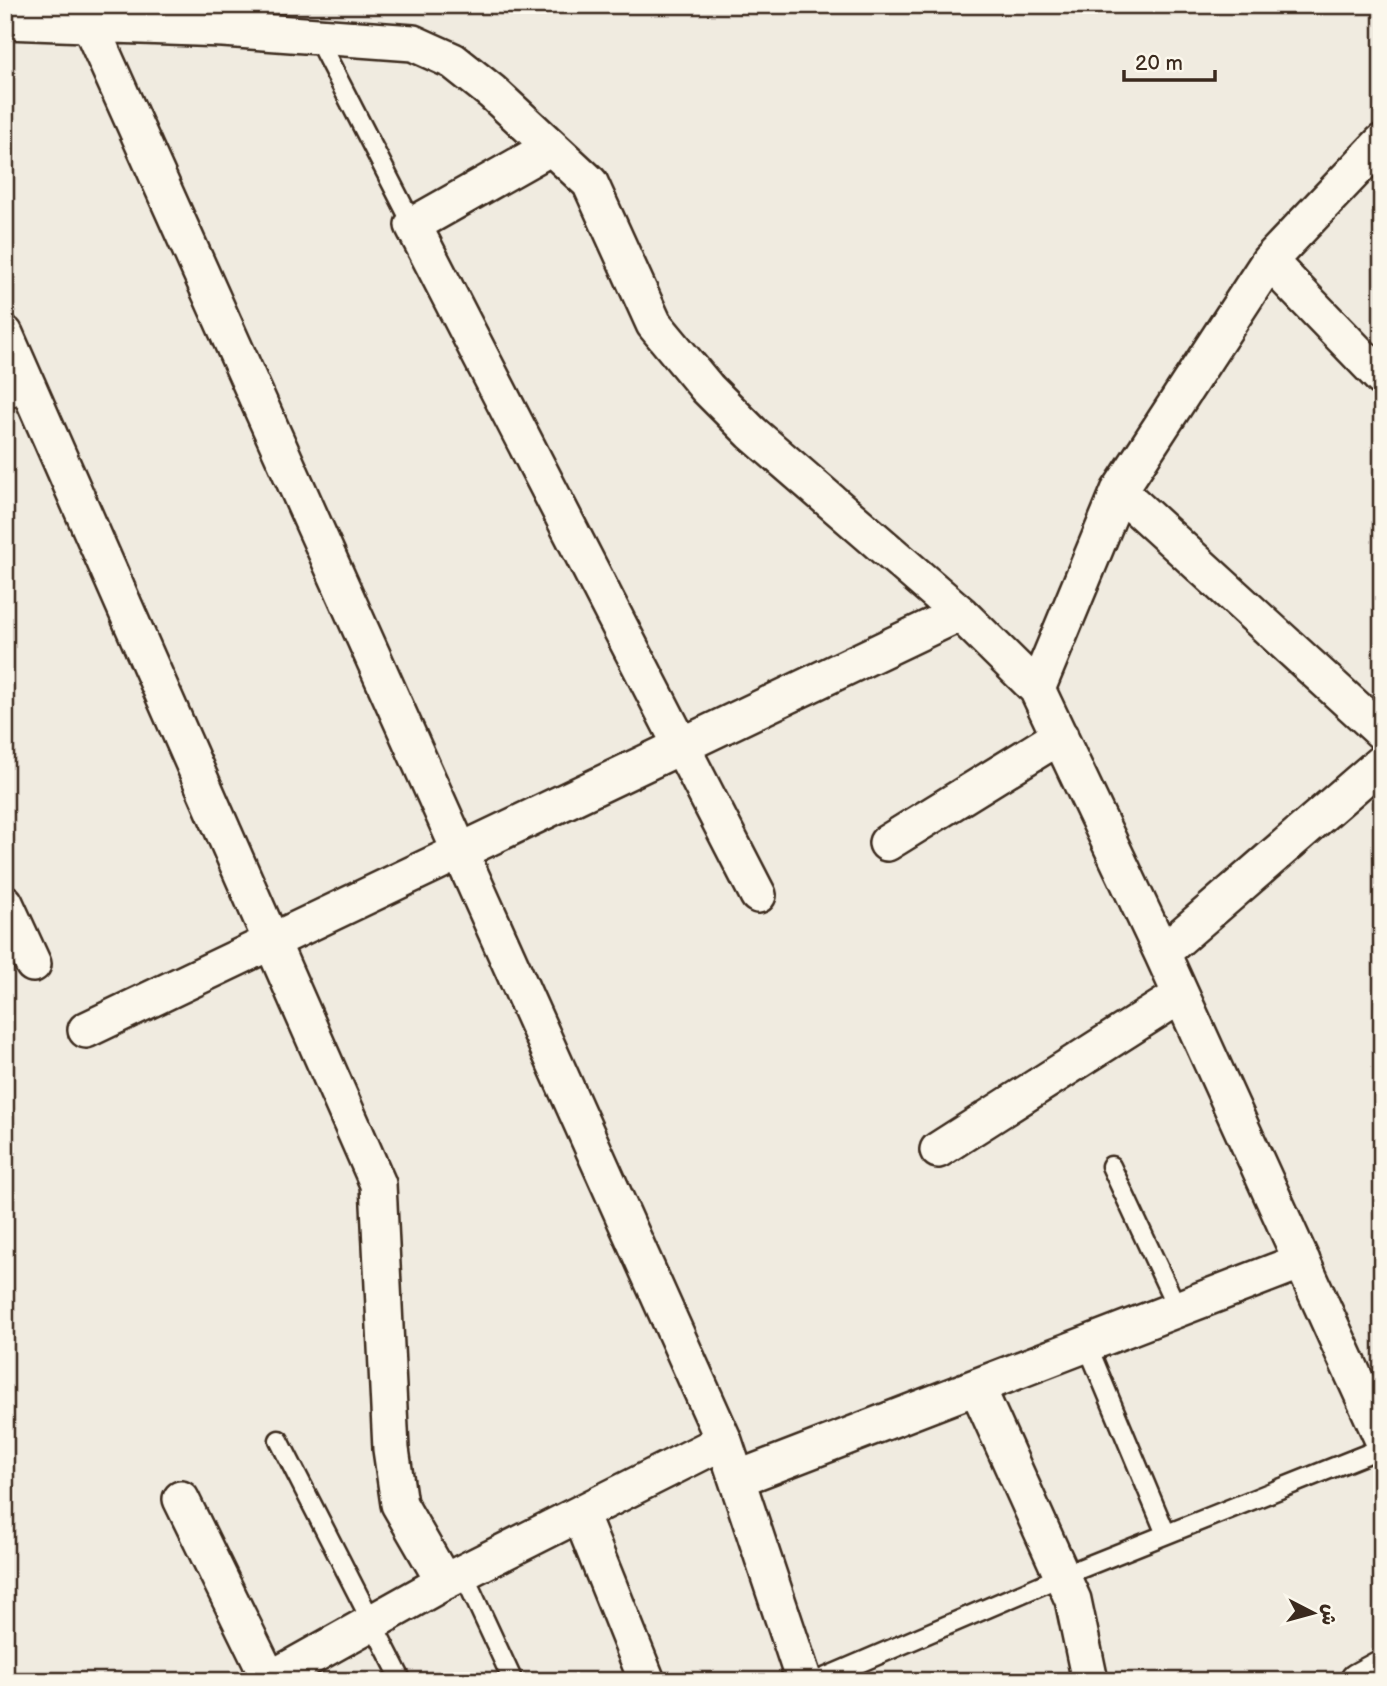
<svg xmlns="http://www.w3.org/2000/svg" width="1387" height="1686" viewBox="0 0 1387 1686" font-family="'Balsamiq Sans','Playpen Sans Arabic',sans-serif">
<rect width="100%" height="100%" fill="#f0ebe0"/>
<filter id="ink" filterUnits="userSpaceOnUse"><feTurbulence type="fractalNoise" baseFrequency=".0143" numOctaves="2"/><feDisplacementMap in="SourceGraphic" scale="14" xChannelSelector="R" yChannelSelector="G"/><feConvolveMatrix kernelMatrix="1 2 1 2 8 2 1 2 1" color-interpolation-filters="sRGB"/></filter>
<g filter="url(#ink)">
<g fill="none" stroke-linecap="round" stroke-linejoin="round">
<g stroke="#3b2a1e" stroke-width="23">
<path id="lane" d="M 316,36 L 413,225
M 5,400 L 29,388
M 1111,1166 L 1178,1310
M 1087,1345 L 1166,1534
M 279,1440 L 402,1681
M 463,1573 L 513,1681
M 817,1681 L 1062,1576 L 1382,1448"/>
</g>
<g stroke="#3b2a1e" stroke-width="40">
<path id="street" d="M 5,21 L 223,29 L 413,43 L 453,61 L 492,92 L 590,183 L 654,324 L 707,388 L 752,433 L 960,613 L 1037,689 L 1162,953 L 1382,1438
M 90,25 L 724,1441 L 804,1681
M 551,147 L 413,225 L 758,895
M 1269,261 L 1382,378
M 5,334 L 378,1184 L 391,1449 L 399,1504 L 444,1582
M 1119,491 L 1382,732
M 1037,689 L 1119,491 L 1269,261 L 1382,142
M 887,843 L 1060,736
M 5,903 L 33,964
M 1162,953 L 1382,762
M 86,1030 L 960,613
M 938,1150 L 1181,995
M 977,1387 L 1073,1600 L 1090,1681
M 737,1479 L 1302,1261
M 181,1499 L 270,1681
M 580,1514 L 647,1681
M 267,1681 L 444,1582 L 724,1441
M 1358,1681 L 1382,1668"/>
</g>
<use href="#lane" stroke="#fbf7ec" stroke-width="18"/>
<use href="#street" stroke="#fbf7ec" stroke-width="35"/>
</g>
</g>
<rect width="1387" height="1686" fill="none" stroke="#fbf7ec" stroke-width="28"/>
<rect x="14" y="14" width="1359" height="1658" fill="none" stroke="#3b2a1e" stroke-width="2.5" filter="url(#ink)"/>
<g transform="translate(1313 1613) rotate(96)" stroke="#fbf7ec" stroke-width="5" paint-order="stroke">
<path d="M0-5L12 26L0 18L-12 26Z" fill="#3b2a1e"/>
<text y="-10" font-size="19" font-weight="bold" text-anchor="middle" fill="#3b2a1e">ش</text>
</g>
<path d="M1124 70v10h91v-10" fill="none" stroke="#3b2a1e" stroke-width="3.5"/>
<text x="1135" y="70" font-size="21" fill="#3b2a1e" stroke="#fbf7ec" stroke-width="5" paint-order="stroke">20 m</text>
</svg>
